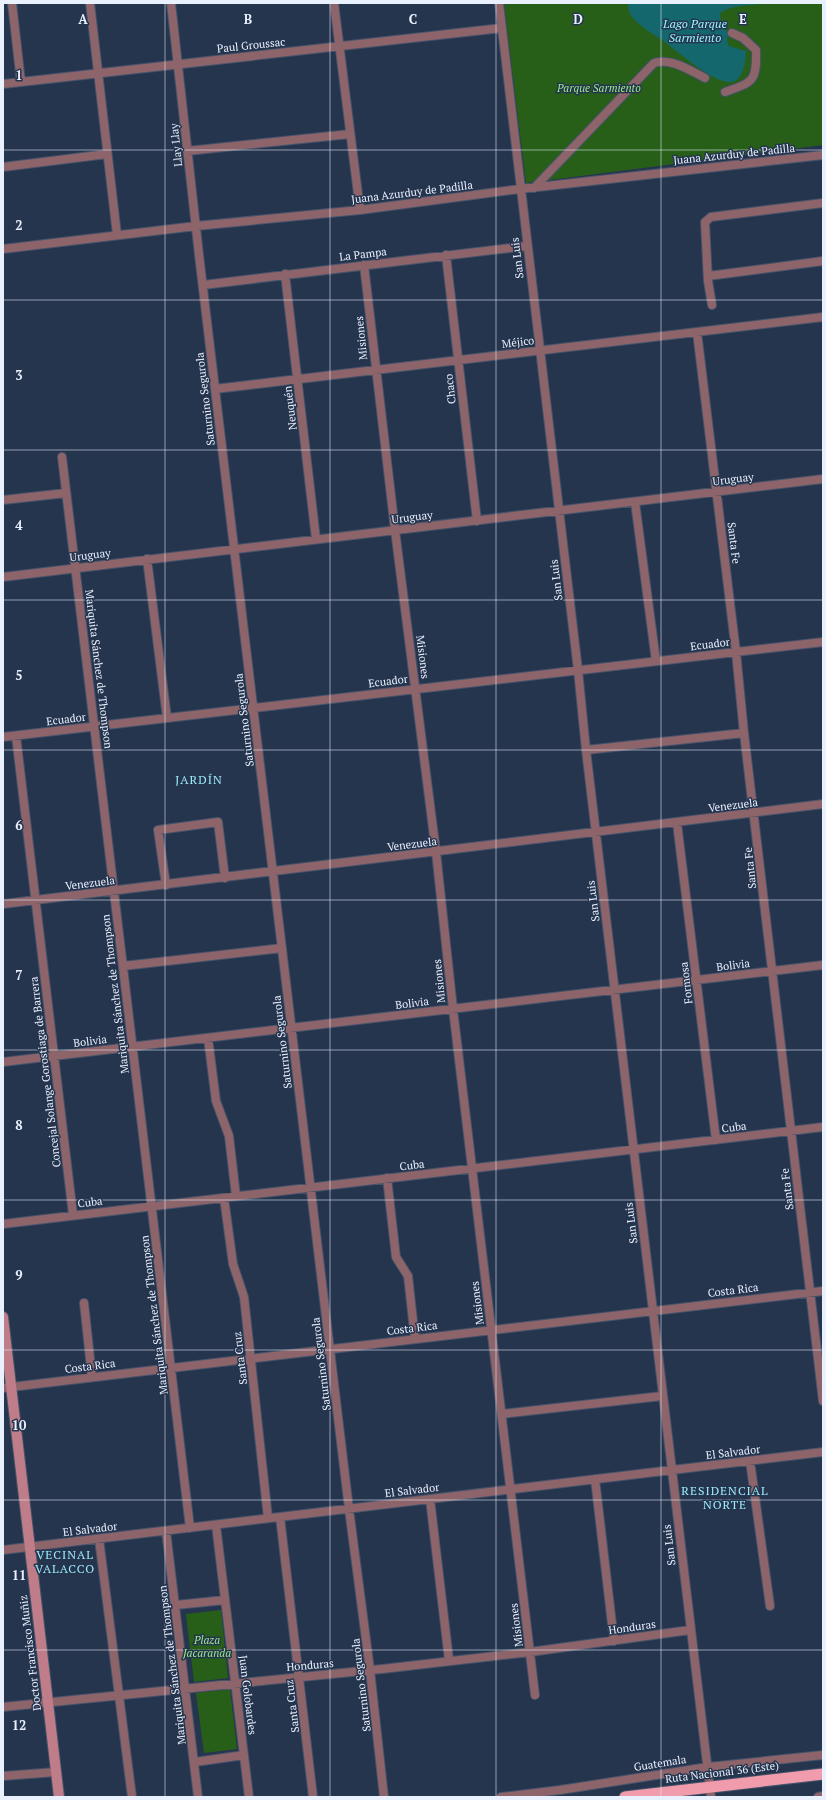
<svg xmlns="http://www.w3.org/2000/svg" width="826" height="1800" viewBox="0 0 826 1800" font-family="'PT Serif',serif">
<rect width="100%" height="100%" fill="#26354e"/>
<path fill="#275f19" d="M 504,3 L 823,3 L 823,145 L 526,183 Z
M 221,1610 L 228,1678 L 194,1682 L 186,1614 Z
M 230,1689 L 237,1749 L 204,1753 L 196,1693 Z"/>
<path fill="#14676d" d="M 628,3 L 765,3 C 746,7 737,3 720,13 L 721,24 L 728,33 L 727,41 L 729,46 L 746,51 C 746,62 743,83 729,82 C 709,81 676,49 659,38 C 650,32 640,26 632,17 C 629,13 628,8 628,3 Z"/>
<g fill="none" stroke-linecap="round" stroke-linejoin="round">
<g stroke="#45536a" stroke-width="10">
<path id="minor" d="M 12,3 L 21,82
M 90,3 L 117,235
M 171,3 L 199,255 L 349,1509 L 370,1670 L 384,1797
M 334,3 L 360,210
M 499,3 L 578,670 L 586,750 L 711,1797
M 3,84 L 502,28
M 725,92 C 753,82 757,82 756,50 L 743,38 L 732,33
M 187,151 L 350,134
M 3,167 L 107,154
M 534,188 L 654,63 C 672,58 689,70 705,78
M 3,249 L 196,226 L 360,210 L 520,189 L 823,155
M 446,255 L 477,521
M 364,265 L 395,530 L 436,852 L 453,1009 L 535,1695
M 285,274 L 316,539
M 708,276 L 823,261
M 203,285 L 526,246
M 712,305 L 708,281 L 705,222 L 711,217 L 823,203
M 697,332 L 736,652 L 744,733 L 823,1401
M 215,389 L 823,317
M 62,457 L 190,1528
M 3,500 L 66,493
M 635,502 L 656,661
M 147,559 L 167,718
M 3,577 L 823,479
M 16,736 L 73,1215
M 3,737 L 823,642
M 586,750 L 744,733
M 677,823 L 716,1140
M 166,885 L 158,830 L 218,822 L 225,878
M 3,904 L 823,804
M 123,966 L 282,948
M 208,1038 L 216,1101 L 229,1136 L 236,1196
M 3,1062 L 823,965
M 387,1178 L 396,1257 L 408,1276 L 415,1339
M 224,1198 L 233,1264 L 244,1297 L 268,1518
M 3,1224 L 823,1127
M 84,1303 L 92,1377
M 3,1388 L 823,1291
M 502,1414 L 662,1396
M 750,1461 L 770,1606
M 595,1479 L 614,1641
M 430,1499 L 449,1660
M 280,1517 L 313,1797
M 216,1525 L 249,1797
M 166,1531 L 198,1797
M 99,1539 L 132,1797
M 3,1550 L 823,1452
M 176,1605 L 225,1600
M 3,1707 L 382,1669 L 530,1652 L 690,1630
M 195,1762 L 244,1755
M 3,1776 L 56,1772
M 501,1797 L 560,1790 L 708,1767 L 823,1755
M 818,1797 L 823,1796"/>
</g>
<g stroke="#45536a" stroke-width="12">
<path id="secondary" d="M 3,1317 L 59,1797"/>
</g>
<g stroke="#45536a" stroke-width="13">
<path id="trunk" d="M 625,1797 L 823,1774"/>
</g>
<use href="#minor" stroke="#8e646b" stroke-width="8"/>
<use href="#secondary" stroke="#bf7d89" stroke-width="10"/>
<use href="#trunk" stroke="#f09cac" stroke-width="11"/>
</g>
<path fill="none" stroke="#e9f0fe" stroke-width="1" stroke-opacity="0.55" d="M 165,3 L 165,1797M 330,3 L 330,1797M 496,3 L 496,1797M 661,3 L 661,1797M 3,150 L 823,150M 3,300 L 823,300M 3,450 L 823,450M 3,600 L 823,600M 3,750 L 823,750M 3,900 L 823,900M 3,1050 L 823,1050M 3,1200 L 823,1200M 3,1350 L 823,1350M 3,1500 L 823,1500M 3,1650 L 823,1650"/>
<g text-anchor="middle" stroke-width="3" stroke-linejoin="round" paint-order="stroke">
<g font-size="11" fill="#e9f0fe" stroke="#26354e">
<text transform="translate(251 45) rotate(-6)" y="4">Paul Groussac</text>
<text transform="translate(176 145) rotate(-96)" y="4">Llay Llay</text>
<text transform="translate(734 154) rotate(-6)" y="4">Juana Azurduy de Padilla</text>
<text transform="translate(412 192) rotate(-7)" y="4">Juana Azurduy de Padilla</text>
<text transform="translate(363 254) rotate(-7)" y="4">La Pampa</text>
<text transform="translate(517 258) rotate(-97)" y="4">San Luis</text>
<text transform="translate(361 338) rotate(-96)" y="4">Misiones</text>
<text transform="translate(518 342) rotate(-7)" y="4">Méjico</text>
<text transform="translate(450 389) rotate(-97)" y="4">Chaco</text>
<text transform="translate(205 399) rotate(-97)" y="4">Saturnino Segurola</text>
<text transform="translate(290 408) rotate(-97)" y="4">Neuquén</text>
<text transform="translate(733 479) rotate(-7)" y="4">Uruguay</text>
<text transform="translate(412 517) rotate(-7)" y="4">Uruguay</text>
<text transform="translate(734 543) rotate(83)" y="4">Santa Fe</text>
<text transform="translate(90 555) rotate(-7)" y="4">Uruguay</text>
<text transform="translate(556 580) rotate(-97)" y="4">San Luis</text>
<text transform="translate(710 644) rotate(-7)" y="4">Ecuador</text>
<text transform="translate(423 657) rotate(83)" y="4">Misiones</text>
<text transform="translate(99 669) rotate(83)" y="4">Mariquita Sánchez de Thompson</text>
<text transform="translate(388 681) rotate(-7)" y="4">Ecuador</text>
<text transform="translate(66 719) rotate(-7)" y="4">Ecuador</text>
<text transform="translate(244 720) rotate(-97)" y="4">Saturnino Segurola</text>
<text transform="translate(733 805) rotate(-7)" y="4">Venezuela</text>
<text transform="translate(412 844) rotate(-7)" y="4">Venezuela</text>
<text transform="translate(750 868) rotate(-96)" y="4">Santa Fe</text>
<text transform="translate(90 883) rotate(-7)" y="4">Venezuela</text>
<text transform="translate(593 901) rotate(-97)" y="4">San Luis</text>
<text transform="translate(733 965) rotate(-7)" y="4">Bolivia</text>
<text transform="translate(439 981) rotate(-96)" y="4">Misiones</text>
<text transform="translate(686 983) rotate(-97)" y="4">Formosa</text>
<text transform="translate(115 994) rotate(-97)" y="4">Mariquita Sánchez de Thompson</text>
<text transform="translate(412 1003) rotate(-7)" y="4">Bolivia</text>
<text transform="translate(90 1041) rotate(-7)" y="4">Bolivia</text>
<text transform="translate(282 1042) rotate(-97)" y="4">Saturnino Segurola</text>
<text transform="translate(45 1072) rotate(-97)" y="4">Concejal Solange Gorostiaga de Barrera</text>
<text transform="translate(734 1127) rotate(-7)" y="4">Cuba</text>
<text transform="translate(412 1165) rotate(-7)" y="4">Cuba</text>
<text transform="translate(787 1189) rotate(-97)" y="4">Santa Fe</text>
<text transform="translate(90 1202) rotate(-7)" y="4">Cuba</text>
<text transform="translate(631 1223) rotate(-97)" y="4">San Luis</text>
<text transform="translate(733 1290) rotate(-7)" y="4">Costa Rica</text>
<text transform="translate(477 1303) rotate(-97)" y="4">Misiones</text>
<text transform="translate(154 1315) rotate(-97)" y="4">Mariquita Sánchez de Thompson</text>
<text transform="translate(412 1328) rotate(-7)" y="4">Costa Rica</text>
<text transform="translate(240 1358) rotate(-97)" y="4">Santa Cruz</text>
<text transform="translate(321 1364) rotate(-97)" y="4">Saturnino Segurola</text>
<text transform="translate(90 1366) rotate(-7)" y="4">Costa Rica</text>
<text transform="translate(733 1452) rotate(-7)" y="4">El Salvador</text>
<text transform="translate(412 1490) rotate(-7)" y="4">El Salvador</text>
<text transform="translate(90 1529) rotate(-7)" y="4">El Salvador</text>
<text transform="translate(669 1545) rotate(-97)" y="4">San Luis</text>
<text transform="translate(516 1625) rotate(-97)" y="4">Misiones</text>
<text transform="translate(632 1627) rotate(-8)" y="4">Honduras</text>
<text transform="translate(30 1653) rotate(-97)" y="4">Doctor Francisco Muñiz</text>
<text transform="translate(172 1665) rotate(-97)" y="4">Mariquita Sánchez de Thompson</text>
<text transform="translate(310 1665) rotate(-5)" y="4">Honduras</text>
<text transform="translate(361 1685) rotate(-97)" y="4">Saturnino Segurola</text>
<text transform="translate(248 1695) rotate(83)" y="4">Juan Golobardes</text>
<text transform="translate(292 1706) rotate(-97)" y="4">Santa Cruz</text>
<text transform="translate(660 1763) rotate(-9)" y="4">Guatemala</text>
<text transform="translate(722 1772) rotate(-7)" y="4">Ruta Nacional 36 (Este)</text>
</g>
<g font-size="11" font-style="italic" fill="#99ea87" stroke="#26354e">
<text x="599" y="92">Parque Sarmiento</text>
<text x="207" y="1644">Plaza<tspan x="207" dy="13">Jacaranda</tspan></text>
</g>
<g font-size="12" font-style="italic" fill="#95f6ff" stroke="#26354e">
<text x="695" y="28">Lago Parque<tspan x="695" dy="14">Sarmiento</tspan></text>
</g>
<g font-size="12" letter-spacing="1" fill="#9cebfb" stroke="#26354e">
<text x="199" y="784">JARDÍN</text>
<text x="725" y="1495">RESIDENCIAL<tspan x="725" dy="14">NORTE</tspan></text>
<text x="65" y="1559">VECINAL<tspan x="65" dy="14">VALACCO</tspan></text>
</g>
</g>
<g font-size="13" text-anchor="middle" font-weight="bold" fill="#e9f0fe" stroke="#26354e" stroke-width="3" stroke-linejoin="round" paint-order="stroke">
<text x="83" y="24">A</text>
<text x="248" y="24">B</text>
<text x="413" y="24">C</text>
<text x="578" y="24">D</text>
<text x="743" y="24">E</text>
<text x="19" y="80">1</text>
<text x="19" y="230">2</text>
<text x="19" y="380">3</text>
<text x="19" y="530">4</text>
<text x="19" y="680">5</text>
<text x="19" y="830">6</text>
<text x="19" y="980">7</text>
<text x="19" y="1130">8</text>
<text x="19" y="1280">9</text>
<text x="19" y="1430">10</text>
<text x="19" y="1580">11</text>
<text x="19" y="1730">12</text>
</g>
<rect width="826" height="1800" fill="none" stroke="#e9f0fe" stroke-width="8"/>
</svg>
